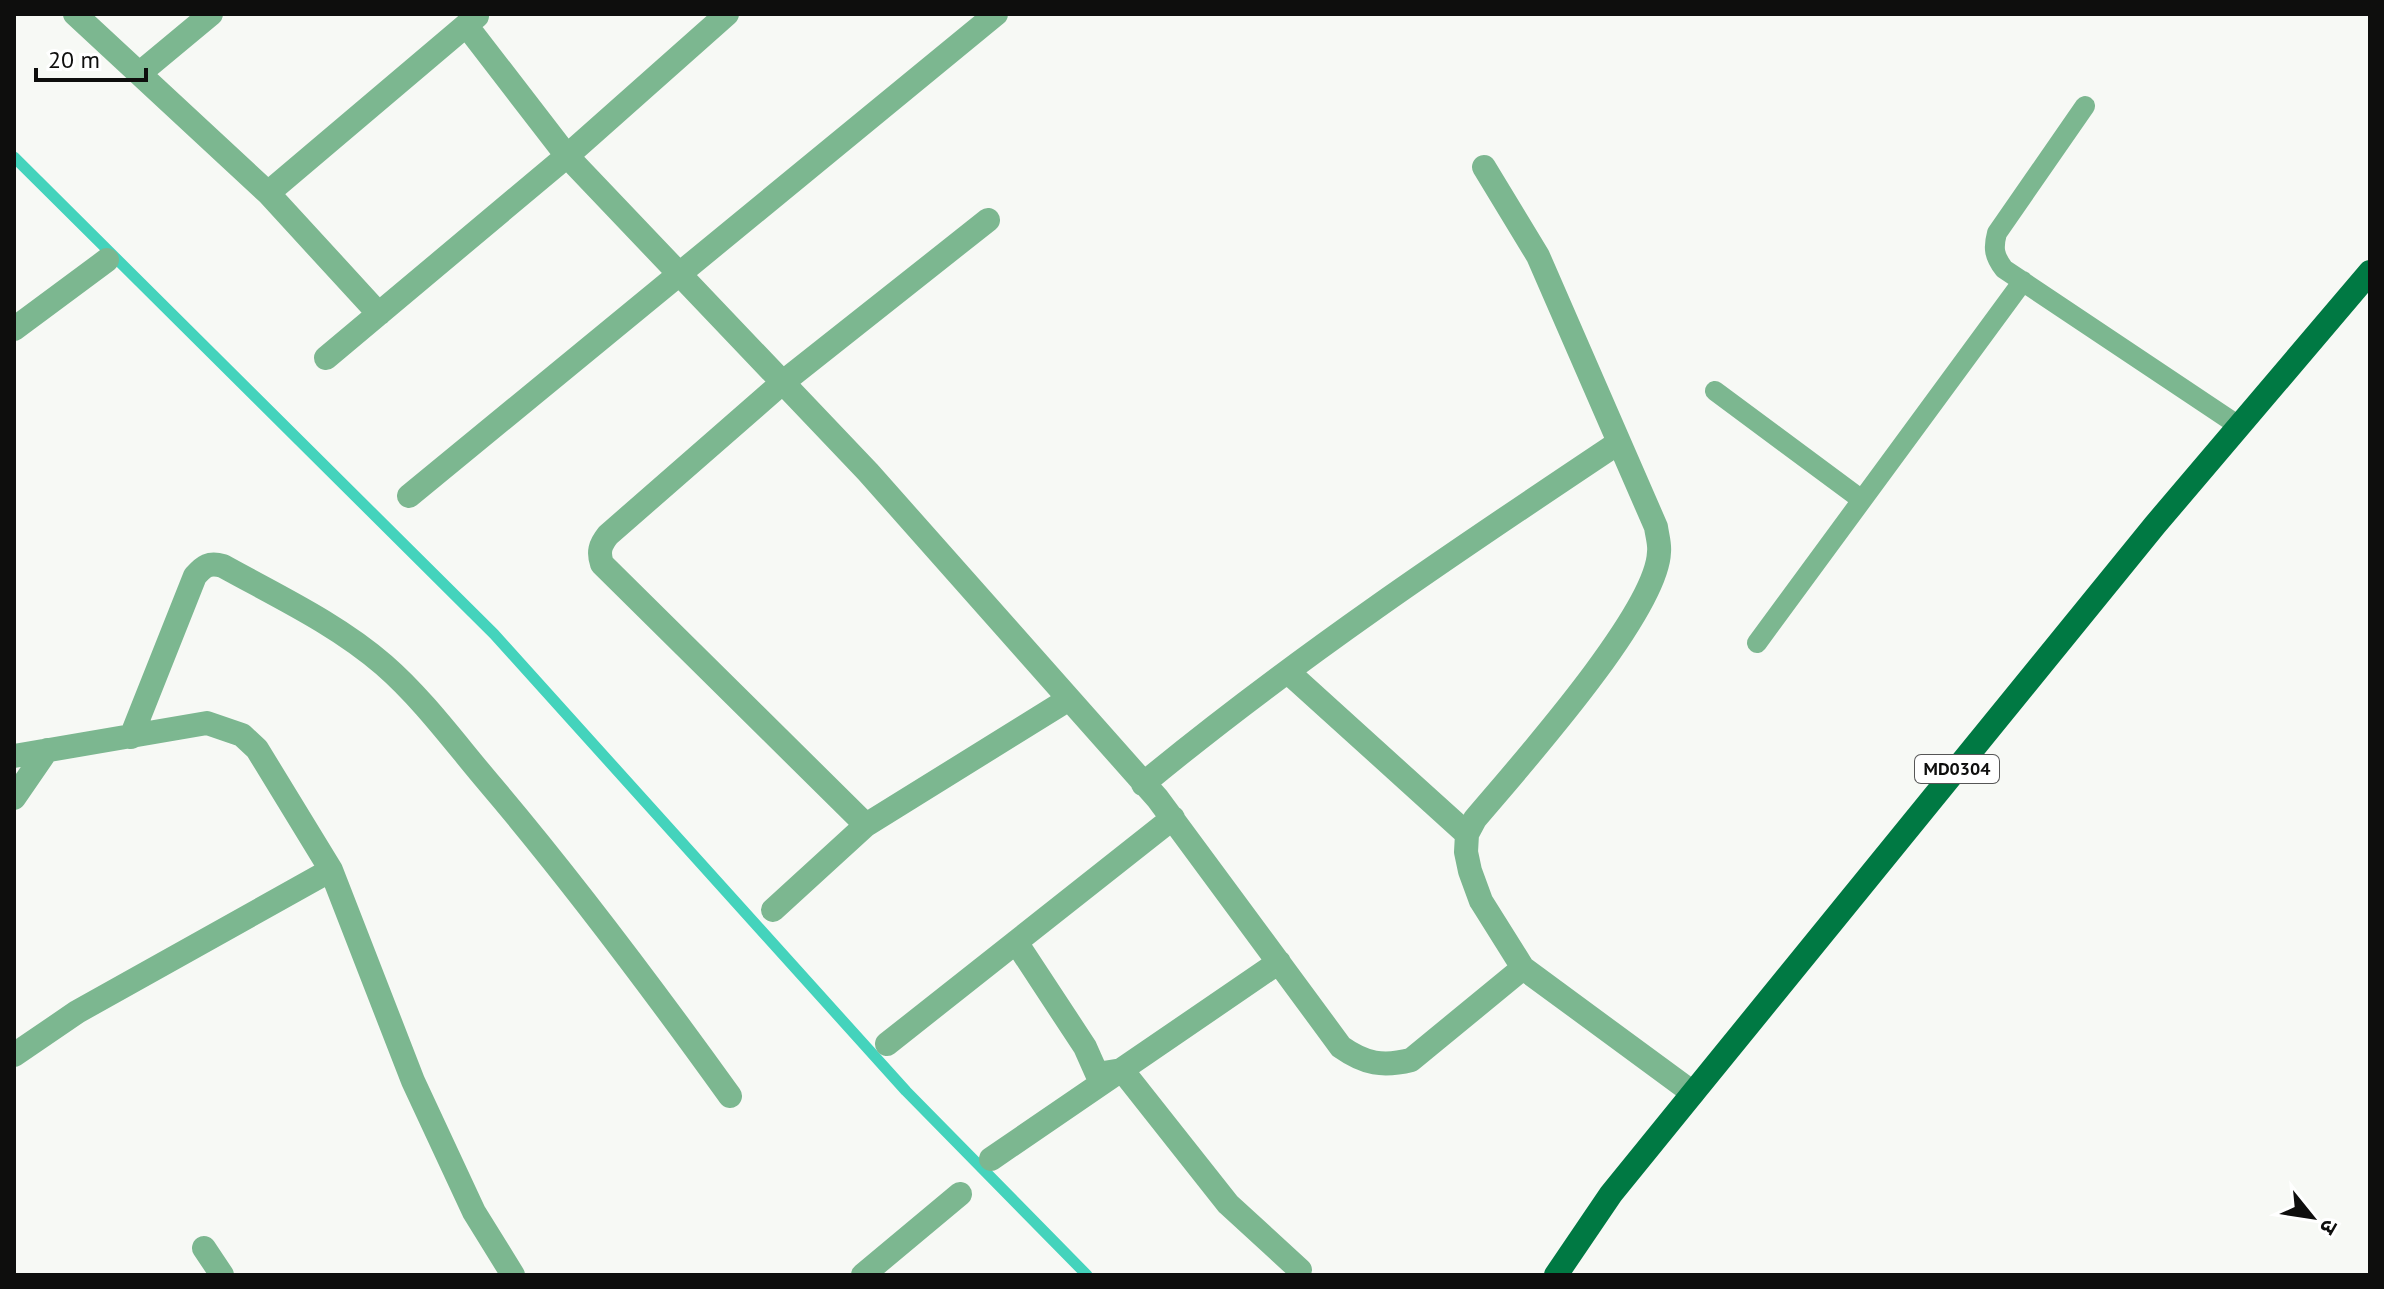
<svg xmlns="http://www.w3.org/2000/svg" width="2384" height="1289" viewBox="0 0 2384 1289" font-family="'PT Sans','Noto Sans Devanagari',sans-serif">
<rect width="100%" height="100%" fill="#f7f9f5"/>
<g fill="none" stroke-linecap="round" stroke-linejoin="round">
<path stroke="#44d3bc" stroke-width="11" d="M 14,157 L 494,634 L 906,1091 L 1087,1275"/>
<path stroke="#7cb790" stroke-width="20" d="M 2085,106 L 1997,233 C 1993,248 1994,256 2004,269 L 2239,426
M 1715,391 L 1862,500
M 1757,643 L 2023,281"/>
<path stroke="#7cb790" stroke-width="24" d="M 75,14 L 268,193 L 379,314
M 466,25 L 567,156 L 868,472 L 1158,799 L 1341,1047 C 1365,1064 1383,1067 1411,1060 L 1523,968
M 140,73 L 211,14
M 1484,167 L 1538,256 L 1656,527 C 1657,535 1660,544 1659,552 C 1657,613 1518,768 1475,819 L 1467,834 L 1466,852 L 1470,871 L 1481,901 L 1523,968 L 1693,1093
M 268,193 L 477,16
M 14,329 L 107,260
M 326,358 L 567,156 L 727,14
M 409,496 L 996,14
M 1288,672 L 1467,834
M 131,737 L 195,576 C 204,566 209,562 223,566 C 277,596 337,624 384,665 C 423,699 455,743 489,783 C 574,883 653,989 730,1096
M 14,756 L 207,723 L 242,735 L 257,749 L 331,870 L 413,1081 L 474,1212 L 513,1275
M 1143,784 C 1293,660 1456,551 1618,443
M 14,798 L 47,750
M 866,825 L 602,564 C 598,552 600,545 608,535 L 782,383 L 988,220
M 773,910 L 866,825 L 1069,699
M 1016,942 L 1085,1047 L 1097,1074 L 1122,1070 L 1228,1204 L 1300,1270
M 887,1044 L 1173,818
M 14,1055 L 77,1012 L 331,870
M 991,1159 L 1279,962
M 204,1248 L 222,1275
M 863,1275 L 960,1194"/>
<path stroke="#007943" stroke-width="24" d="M 1556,1275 L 1611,1194 L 1693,1093 L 2155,525 L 2370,272"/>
</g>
<g text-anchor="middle" stroke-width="8" stroke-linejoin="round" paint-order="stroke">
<rect fill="#fff" stroke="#565656" stroke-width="2" x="1915" y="755" width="84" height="28" rx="6"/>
<g font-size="18" font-weight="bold" fill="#0e0e0d">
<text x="1957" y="775">MD0304</text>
</g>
</g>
<rect width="2384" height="1289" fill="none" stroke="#0e0e0d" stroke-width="32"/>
<g transform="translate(2312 1217) rotate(120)" stroke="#ffffff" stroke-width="6" paint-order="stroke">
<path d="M0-6L14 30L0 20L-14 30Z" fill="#0e0e0d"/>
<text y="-12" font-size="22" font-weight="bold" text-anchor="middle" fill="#0e0e0d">उ</text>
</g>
<path d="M36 68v12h110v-12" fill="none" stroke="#0e0e0d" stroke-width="4"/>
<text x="48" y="68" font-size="24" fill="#0e0e0d" stroke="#ffffff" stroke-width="6" paint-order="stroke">20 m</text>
</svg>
